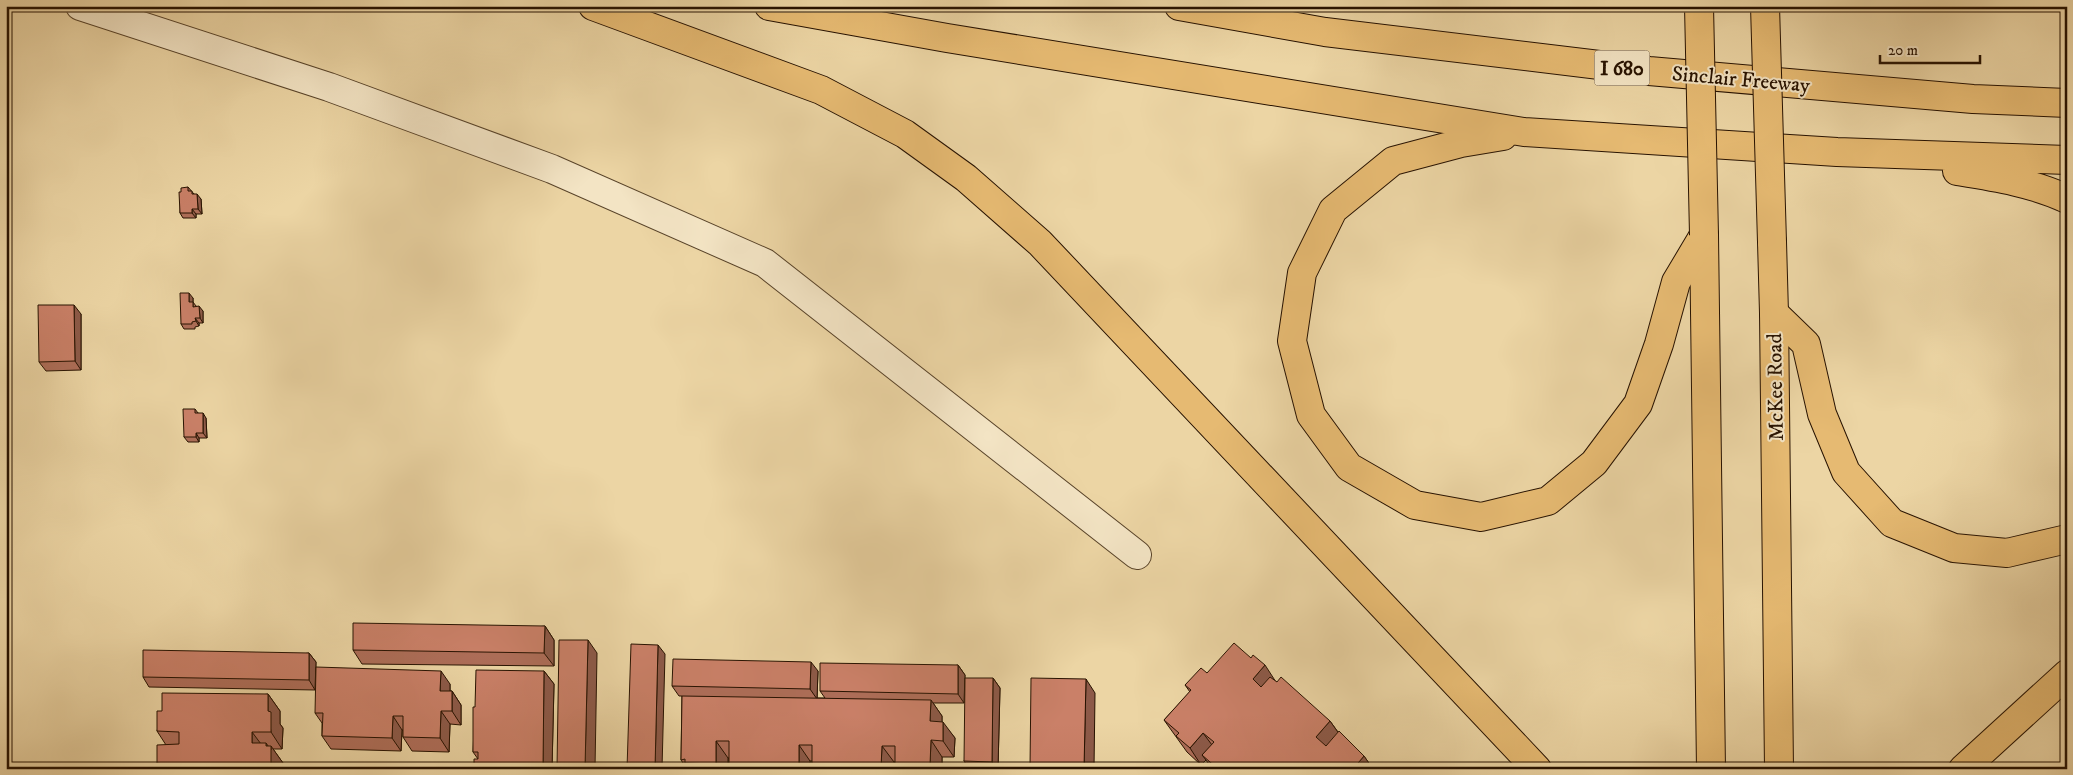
<svg xmlns="http://www.w3.org/2000/svg" width="2073" height="775" viewBox="0 0 2073 775" font-family="'IM FELL DW Pica',serif">
<rect width="100%" height="100%" fill="#ecd5a4"/>
<filter id="stains"><feTurbulence type="fractalNoise" baseFrequency=".004" numOctaves="4"/><feColorMatrix values="0 0 0 0 .2 0 0 0 0 .09 0 0 0 0 .02 0 0 0 .5 -.17"/></filter>
<radialGradient id="worn" r=".72"><stop offset=".6" stop-color="#630" stop-opacity="0"/><stop offset="1" stop-color="#630" stop-opacity=".3"/></radialGradient>
<g fill="none" stroke-linecap="round" stroke-linejoin="round">
<g stroke="#584329" stroke-width="30">
<path id="minor" d="M 80,6 L 329,87 L 552,169 L 765,263 L 1137,555"/>
</g>
<g stroke="#271200" stroke-width="30">
<path id="major" d="M 1704,235 L 1711,769
M 1772,242 L 1774,313 L 1779,769"/>
</g>
<g stroke="#271200" stroke-width="30">
<path id="highway" d="M 593,6 L 821,90 L 905,134 L 966,178 L 1040,243 L 1537,769
M 769,6 L 947,38 L 1524,132 L 1837,152 L 2067,160
M 1179,6 L 1325,32 L 1649,71 L 1973,99 L 2067,103
M 1503,136 L 1461,143 L 1393,161 L 1333,210 L 1302,273 L 1292,341 L 1311,415 L 1349,467 L 1415,505 L 1481,517 L 1548,501 L 1594,463 L 1638,404 L 1659,344 L 1676,282 L 1704,235
M 1957,171 C 1994,177 2033,183 2067,199
M 1774,313 L 1806,344 L 1822,414 L 1846,472 L 1892,523 L 1954,548 L 2007,553 L 2067,539
M 1963,769 L 2067,674"/>
</g>
<use href="#minor" stroke="#f3e4c4" stroke-width="28"/>
<use href="#major" stroke="#e6ba72" stroke-width="28"/>
<use href="#highway" stroke="#e6ba72" stroke-width="28"/>
<g stroke="#271200" stroke-width="30" stroke-linecap="butt">
<path id="major-bridge" d="M 1699,6 L 1704,235
M 1765,6 L 1772,242"/>
</g>
<use href="#major-bridge" stroke="#e6ba72" stroke-width="28"/>
</g>
<path fill="#ae6e59" stroke="#271200" d="M 188,187 L 194,194 L 201,199 L 202,214 L 196,214 L 196,218 L 183,218 L 180,213 L 181,192 Z
M 193,298 L 193,302 L 196,306 L 203,311 L 203,323 L 199,323 L 199,326 L 195,327 L 195,329 L 184,329 L 181,324 Z
M 81,314 L 81,370 L 46,371 L 39,362 Z
M 195,409 L 198,413 L 206,418 L 207,438 L 199,438 L 199,442 L 188,442 L 184,437 Z
M 545,626 L 554,640 L 554,666 L 362,664 L 353,650 Z
M 309,653 L 316,662 L 315,690 L 149,687 L 143,677 Z
M 958,665 L 965,675 L 964,703 L 933,703 L 942,716 L 942,722 L 955,738 L 954,757 L 942,757 L 942,769 L 898,769 L 895,765 L 895,762 L 894,762 L 894,769 L 813,769 L 812,767 L 812,761 L 810,761 L 810,769 L 731,769 L 729,766 L 729,758 L 728,758 L 728,769 L 687,769 L 681,760 L 682,696 L 679,696 L 672,686 L 818,671 L 817,698 L 825,698 L 820,691 Z
M 544,671 L 554,684 L 552,769 L 474,769 L 478,759 L 473,752 L 475,707 Z
M 1207,673 L 1277,682 L 1330,721 L 1338,732 L 1364,756 L 1373,769 L 1212,769 L 1206,760 L 1201,765 L 1187,752 L 1164,720 L 1190,692 L 1185,685 Z
M 993,678 L 1000,688 L 998,769 L 969,769 L 964,761 Z
M 450,684 L 450,691 L 452,691 L 461,705 L 461,725 L 450,724 L 449,752 L 412,751 L 403,737 L 403,730 L 402,730 L 401,751 L 331,749 L 322,736 L 322,723 L 315,713 Z
M 268,694 L 280,711 L 280,724 L 283,728 L 282,749 L 273,749 L 283,763 L 282,769 L 160,769 L 157,763 L 166,745 L 157,731 L 162,711 Z"/>
<path fill="#8d5a49" stroke="#271200" d="M 197,194 L 201,199 L 202,214 L 198,209 Z
M 192,209 L 196,214 L 196,218 L 192,213 Z
M 189,293 L 193,298 L 193,307 L 189,302 Z
M 74,305 L 81,314 L 81,370 L 75,361 Z
M 199,306 L 203,311 L 203,323 L 200,318 Z
M 195,318 L 199,323 L 199,326 L 196,321 Z
M 203,413 L 206,418 L 207,438 L 203,433 Z
M 196,433 L 199,438 L 199,442 L 196,437 Z
M 545,626 L 554,640 L 554,666 L 544,653 Z
M 588,640 L 597,653 L 595,769 L 585,769 Z
M 658,645 L 665,654 L 662,769 L 655,769 Z
M 309,653 L 316,662 L 315,690 L 309,680 Z
M 811,662 L 818,671 L 817,699 L 810,689 Z
M 958,665 L 965,675 L 964,703 L 958,694 Z
M 1265,665 L 1276,682 L 1264,696 L 1253,679 Z
M 441,671 L 450,684 L 450,704 L 440,691 Z
M 544,671 L 554,684 L 552,769 L 543,769 Z
M 993,678 L 1000,688 L 998,769 L 997,769 L 992,762 Z
M 1086,679 L 1095,693 L 1094,769 L 1084,769 Z
M 452,691 L 461,705 L 461,725 L 452,711 Z
M 268,694 L 280,711 L 280,724 L 283,728 L 282,749 L 271,732 L 268,711 Z
M 931,700 L 942,716 L 942,738 L 930,721 Z
M 441,711 L 450,724 L 449,752 L 440,738 Z
M 393,716 L 402,730 L 401,751 L 392,738 Z
M 1330,721 L 1342,738 L 1328,753 L 1316,737 Z
M 943,722 L 955,738 L 954,757 L 943,741 Z
M 252,732 L 264,748 L 252,743 Z
M 1203,733 L 1215,749 L 1202,755 L 1206,760 L 1201,765 L 1190,748 Z
M 931,740 L 942,757 L 942,769 L 933,769 L 930,765 Z
M 716,741 L 728,758 L 728,769 L 719,769 L 716,764 Z
M 266,743 L 271,750 L 271,746 L 283,763 L 282,769 L 273,769 L 271,766 L 266,746 Z
M 799,745 L 810,761 L 810,769 L 800,769 L 799,767 Z
M 882,746 L 894,762 L 894,769 L 882,769 L 881,768 Z
M 1364,756 L 1373,769 L 1353,769 Z"/>
<path fill="#ca8068" stroke="#271200" d="M 188,187 L 188,191 L 192,191 L 192,194 L 197,194 L 198,209 L 192,209 L 192,213 L 180,213 L 179,192 L 181,192 L 181,188 Z
M 180,293 L 189,293 L 189,302 L 193,302 L 193,307 L 199,306 L 200,318 L 195,318 L 196,321 L 192,322 L 192,324 L 181,324 Z
M 38,305 L 74,305 L 75,361 L 39,362 Z
M 183,409 L 195,409 L 195,413 L 203,413 L 203,433 L 196,433 L 196,437 L 184,437 Z
M 353,623 L 545,626 L 544,653 L 353,650 Z
M 559,640 L 588,640 L 585,769 L 557,769 Z
M 1234,643 L 1251,658 L 1253,655 L 1265,665 L 1253,679 L 1261,687 L 1270,677 L 1277,682 L 1281,677 L 1330,721 L 1316,737 L 1326,746 L 1339,731 L 1364,756 L 1353,769 L 1218,769 L 1202,755 L 1214,742 L 1203,733 L 1190,748 L 1176,736 L 1179,733 L 1164,720 L 1191,690 L 1185,685 L 1201,668 L 1207,673 Z
M 631,644 L 658,645 L 655,769 L 627,769 Z
M 143,650 L 309,653 L 309,680 L 143,677 Z
M 673,659 L 811,662 L 810,689 L 672,686 Z
M 820,663 L 958,665 L 958,694 L 820,691 Z
M 316,667 L 441,671 L 440,691 L 452,691 L 452,711 L 441,711 L 440,738 L 403,737 L 403,716 L 393,716 L 392,738 L 322,736 L 323,713 L 315,713 Z
M 476,670 L 544,671 L 543,769 L 474,769 L 474,759 L 478,759 L 478,752 L 473,752 L 473,707 L 475,707 Z
M 965,678 L 993,678 L 992,762 L 964,761 Z
M 1031,678 L 1086,679 L 1084,769 L 1030,769 Z
M 162,693 L 268,694 L 268,711 L 271,712 L 271,732 L 252,732 L 252,743 L 266,743 L 266,746 L 271,746 L 271,766 L 264,766 L 264,769 L 164,769 L 164,764 L 157,763 L 157,745 L 179,744 L 179,732 L 157,731 L 157,711 L 162,711 Z
M 682,696 L 931,700 L 930,721 L 943,722 L 943,741 L 931,740 L 930,765 L 895,765 L 895,746 L 882,746 L 881,768 L 812,767 L 812,745 L 799,745 L 799,767 L 729,766 L 729,741 L 716,741 L 716,764 L 685,763 L 685,759 L 681,760 Z"/>
<g text-anchor="middle" stroke-width="4" stroke-linejoin="round" paint-order="stroke">
<rect fill="#f3e4c4" stroke="#64513b" stroke-width="1" x="1594.5" y="50.5" width="55" height="35" rx="4"/>
<g font-size="20" font-weight="bold" fill="#271200">
<text x="1622" y="75">I 680</text>
</g>
<g font-size="21" fill="#271200" stroke="#f3e4c4">
<text transform="translate(1741 79) rotate(5)" y="7">Sinclair Freeway</text>
<text transform="translate(1775 387) rotate(-91)" y="7">McKee Road</text>
</g>
</g>
<rect width="2073" height="775" fill="none" stroke="#ecd5a4" stroke-width="25"/>
<rect x="8" y="8" width="2058" height="760" fill="none" stroke="#271200" stroke-width="2.5"/>
<rect x="12" y="12" width="2048" height="750" fill="none" stroke="#271200"/>
<path d="M1880 55v8h100v-8" fill="none" stroke="#271200" stroke-width="2.5"/>
<text x="1888" y="55" font-size="15" fill="#271200" stroke="#f3e4c4" stroke-width="4" paint-order="stroke">20 m</text>
<rect width="100%" height="100%" filter="url(#stains)"/>
<rect width="100%" height="100%" fill="url(#worn)"/>
</svg>
